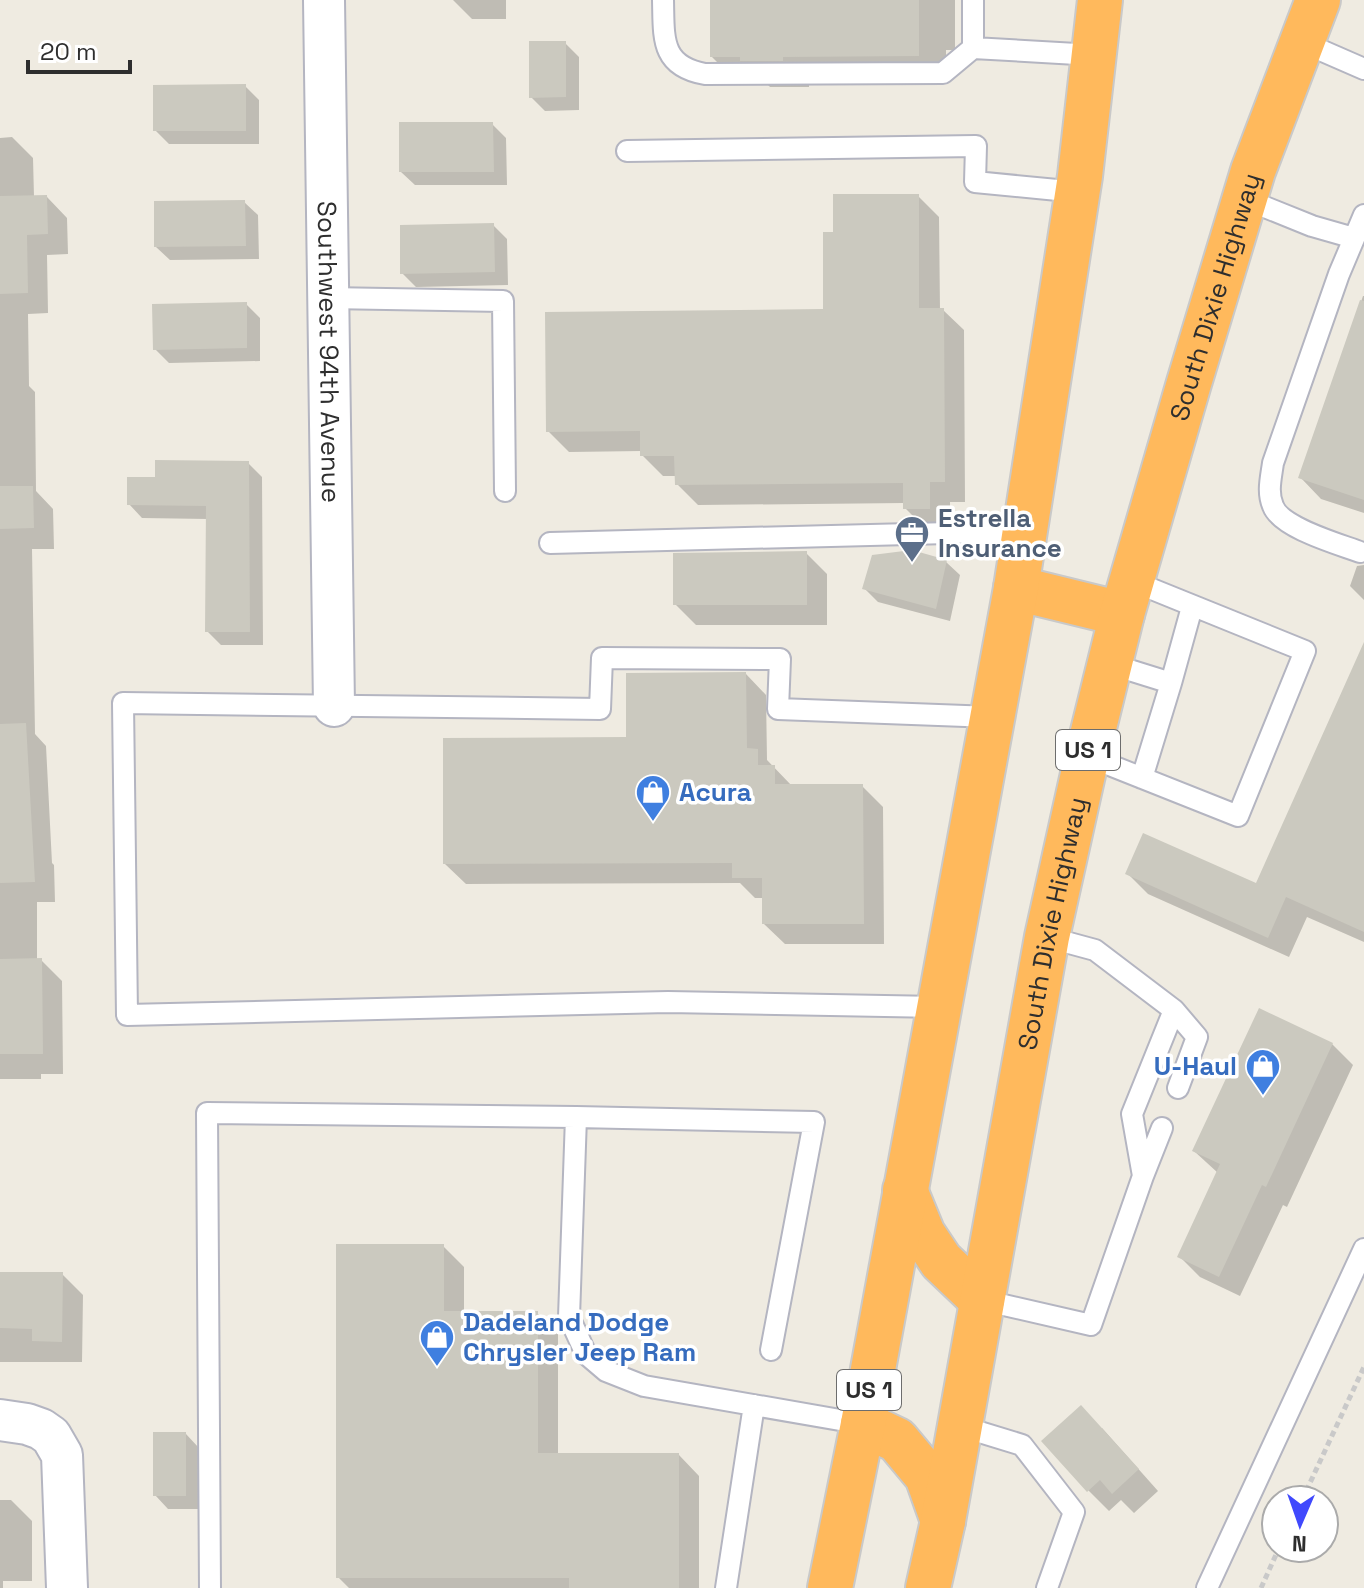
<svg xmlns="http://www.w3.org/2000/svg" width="1364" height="1588" viewBox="0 0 1364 1588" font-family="'Space Grotesk',sans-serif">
<rect width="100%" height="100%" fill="#efebe1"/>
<path fill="#0003" d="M 453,0 L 506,0 L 506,19 L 472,19 Z
M 712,0 L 955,0 L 955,50 L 946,50 L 946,83 L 809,83 L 809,87 L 770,87 L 766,83 L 739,84 L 712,57 Z
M 565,43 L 579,57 L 579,110 L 545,111 L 531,97 Z
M 245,86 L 259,100 L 259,144 L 169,144 L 155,130 Z
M 492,124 L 506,138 L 507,185 L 415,185 L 401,172 Z
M 12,137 L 33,158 L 34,197 L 47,197 L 67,218 L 68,254 L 47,255 L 48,313 L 28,314 L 29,386 L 35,392 L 36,491 L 53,509 L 54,549 L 32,549 L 35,734 L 46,746 L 52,863 L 54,865 L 55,902 L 37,902 L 37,960 L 41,960 L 62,981 L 63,1074 L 41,1074 L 41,1079 L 0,1079 L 0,138 Z
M 918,196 L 939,217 L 940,310 L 943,310 L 964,330 L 965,502 L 950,502 L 950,529 L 926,529 L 905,508 L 905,503 L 698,505 L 677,484 L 677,476 L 663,476 L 642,455 L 642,451 L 569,452 L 548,431 L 825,311 L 835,234 Z
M 244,202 L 258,215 L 259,259 L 170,260 L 156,247 Z
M 493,225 L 507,239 L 508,285 L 416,287 L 402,273 Z
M 1363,296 L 1364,296 L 1364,513 L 1321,499 L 1301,478 Z
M 246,304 L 260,318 L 260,361 L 169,363 L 155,349 Z
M 248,463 L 262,477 L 263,645 L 221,645 L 207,631 L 208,519 L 142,518 L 129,504 L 157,479 Z
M 806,553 L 827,574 L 827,625 L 696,625 L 675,604 Z
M 946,562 L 960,575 L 950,621 L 878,602 L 864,588 Z
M 1364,565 L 1364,600 L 1350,586 L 1357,566 Z
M 1364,647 L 1364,942 L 1307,917 L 1289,957 L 1148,894 L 1127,873 L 1257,886 Z
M 746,674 L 766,695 L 767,760 L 792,786 L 862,786 L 883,807 L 884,944 L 785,944 L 764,924 L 764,898 L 755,898 L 740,883 L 466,884 L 445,864 L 628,739 Z
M 1332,1044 L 1353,1065 L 1287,1207 L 1283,1205 L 1240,1296 L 1200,1277 L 1179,1256 L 1218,1173 L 1194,1151 Z
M 443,1246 L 464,1267 L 464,1313 L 537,1313 L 558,1334 L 558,1455 L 679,1455 L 699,1476 L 699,1588 L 349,1588 L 338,1577 Z
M 0,1274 L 62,1274 L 83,1295 L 82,1362 L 0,1362 Z
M 1102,1428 L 1158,1491 L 1134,1513 L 1121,1500 L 1109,1511 L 1088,1490 Z
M 186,1434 L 199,1448 L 199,1509 L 168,1509 L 155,1495 Z
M 0,1500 L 11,1500 L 32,1521 L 32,1581 L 3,1581 L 3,1588 L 0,1588 Z"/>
<path fill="#cbc9bf" d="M 710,0 L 919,0 L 919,56 L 783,57 L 783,61 L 740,61 L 740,57 L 710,57 Z
M 529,41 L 566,41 L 566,97 L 529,98 Z
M 246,84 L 246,131 L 153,131 L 153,85 Z
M 399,122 L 493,122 L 494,172 L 399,172 Z
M 833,194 L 919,194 L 919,308 L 944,308 L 945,482 L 930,482 L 930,509 L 903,509 L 903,483 L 675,485 L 674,456 L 640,456 L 640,431 L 546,432 L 545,312 L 823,309 L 823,232 L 833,232 Z
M 47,195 L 48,234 L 27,235 L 28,293 L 0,294 L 0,196 Z
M 245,200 L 246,246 L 154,247 L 154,201 Z
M 494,223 L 495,272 L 400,274 L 400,225 Z
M 1360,300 L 1364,301 L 1364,500 L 1298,478 Z
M 247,302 L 247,348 L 153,350 L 152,304 Z
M 155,460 L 249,461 L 250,632 L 205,632 L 206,506 L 127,505 L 127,477 L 155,477 Z
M 0,486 L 33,486 L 34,528 L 0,529 Z
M 912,550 L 947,560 L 936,609 L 862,589 L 872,555 Z
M 807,551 L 807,605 L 673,605 L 673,553 Z
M 1364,642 L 1364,932 L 1286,897 L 1268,938 L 1125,874 L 1143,833 L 1256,883 Z
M 746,672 L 747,748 L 758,749 L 758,765 L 775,765 L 775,784 L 863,784 L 864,924 L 762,924 L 762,878 L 732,878 L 732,863 L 443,864 L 443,738 L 626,737 L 626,673 Z
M 26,723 L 35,882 L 0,883 L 0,724 Z
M 42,958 L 43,1054 L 0,1054 L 0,959 Z
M 1259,1008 L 1333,1043 L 1266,1187 L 1262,1185 L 1219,1277 L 1177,1257 L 1220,1164 L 1192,1151 Z
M 336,1244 L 444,1244 L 444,1311 L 538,1311 L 538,1453 L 679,1453 L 679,1588 L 569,1588 L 569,1578 L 336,1578 Z
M 0,1272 L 63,1272 L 62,1342 L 32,1341 L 32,1329 L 0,1328 Z
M 1081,1405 L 1139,1469 L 1112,1494 L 1100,1480 L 1087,1492 L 1041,1441 Z
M 153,1432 L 186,1432 L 186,1496 L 153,1496 Z"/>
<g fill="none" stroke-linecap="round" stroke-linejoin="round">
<g stroke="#b4b5c1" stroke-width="24">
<path id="lane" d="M 663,0 C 664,37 660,66 705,74 L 943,73 L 973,48
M 973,0 L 973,48 L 1094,55
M 1302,42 L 1364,69
M 627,151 L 976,146 L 975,182 L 1078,192
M 1245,199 L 1312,226 L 1354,238
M 328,298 L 503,301 L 505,491
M 550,543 L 1025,531
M 1360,552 C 1339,544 1281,528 1273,506 C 1267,492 1271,478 1273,463 L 1339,274 L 1364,215
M 1110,664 L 1171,683 L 1142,778
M 1171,683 L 1192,607
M 1087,756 L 1238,816 L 1305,651 L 1132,581
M 939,1007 L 668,1002 L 127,1015 L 123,703 L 600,709 L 602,658 L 780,659 L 778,709 L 992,717
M 1174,1010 L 1197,1037 L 1178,1088
M 576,1117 L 814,1122 L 771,1350
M 1143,1176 L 1162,1128
M 982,1300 L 1091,1325 L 1143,1176 L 1132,1114 L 1174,1010 L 1095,950 L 1047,937
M 960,1426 L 1022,1445 L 1074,1512 L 1047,1588
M 210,1588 L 207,1113 L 576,1117 L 569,1317 L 586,1354 L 606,1371 L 644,1386 L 863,1424
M 726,1588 L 754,1405
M 1207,1588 L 1364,1249"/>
</g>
<g stroke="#b4b5c1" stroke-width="44">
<g id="street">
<path id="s1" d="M 324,0 L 334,706"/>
<path d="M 0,1420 L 27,1424 L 41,1429 L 51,1436 L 62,1455 L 67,1588"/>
</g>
</g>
<g stroke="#c9c9c9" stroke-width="48">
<g id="highway">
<path d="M 1016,588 L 1122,614"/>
<path d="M 905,1190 L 923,1234 L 941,1261 L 982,1300"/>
<path d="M 863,1424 L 897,1440 L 927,1476 L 943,1521"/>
<path d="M 830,1588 L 863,1424 L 1016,588 L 1080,176 L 1100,0"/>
<path id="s2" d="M 928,1588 L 943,1521 L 1047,937 L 1087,756 L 1122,614 L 1189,383 L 1253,171 L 1318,0"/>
</g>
</g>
<path stroke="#c9c9c9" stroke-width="5" stroke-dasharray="6 4" stroke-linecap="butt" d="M 1302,1500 L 1364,1367
M 1261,1588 L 1279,1548"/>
<use href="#lane" stroke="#fff" stroke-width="20"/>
<use href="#street" stroke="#fff" stroke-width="40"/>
<use href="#highway" stroke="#ffb95c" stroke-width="44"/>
</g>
<defs>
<g id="office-pin" transform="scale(1.8)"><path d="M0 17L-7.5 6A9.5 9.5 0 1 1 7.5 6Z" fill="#5c6f8a" stroke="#fff"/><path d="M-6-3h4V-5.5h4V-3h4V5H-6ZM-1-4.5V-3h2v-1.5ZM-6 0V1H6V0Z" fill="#fff"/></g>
<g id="shop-pin" transform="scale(1.8)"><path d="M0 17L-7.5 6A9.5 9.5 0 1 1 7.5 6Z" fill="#3f7fe0" stroke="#fff"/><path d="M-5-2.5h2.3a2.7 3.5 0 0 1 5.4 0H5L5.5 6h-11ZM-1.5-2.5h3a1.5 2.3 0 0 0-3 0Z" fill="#fff"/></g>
</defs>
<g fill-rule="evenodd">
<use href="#office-pin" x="912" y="533"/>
<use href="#shop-pin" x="653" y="792"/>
<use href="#shop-pin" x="1263" y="1066"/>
<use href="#shop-pin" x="437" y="1337"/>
</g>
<g text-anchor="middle" stroke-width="7" stroke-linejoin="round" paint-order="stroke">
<g fill="#fff" stroke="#6d6d6d" stroke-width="2">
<rect x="1056" y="730" width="64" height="40" rx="6"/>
<rect x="837" y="1370" width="64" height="40" rx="6"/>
</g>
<g font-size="24" font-weight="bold" fill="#2e2e2e">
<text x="1088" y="758">US 1</text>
<text x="869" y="1398">US 1</text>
</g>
<g font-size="26" fill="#2e2e2e" stroke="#fff">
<text dy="9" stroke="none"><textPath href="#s2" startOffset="1324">South Dixie Highway</textPath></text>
<text dy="9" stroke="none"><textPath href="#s1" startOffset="352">Southwest 94th Avenue</textPath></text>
<text dy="9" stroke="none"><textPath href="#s2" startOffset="676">South Dixie Highway</textPath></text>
</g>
<g font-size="26" font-weight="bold" fill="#4e5e75" stroke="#fff" text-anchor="start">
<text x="938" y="527">Estrella<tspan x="938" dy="30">Insurance</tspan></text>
</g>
<g font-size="26" font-weight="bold" fill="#366cbe" stroke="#fff" text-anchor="start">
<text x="679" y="801">Acura</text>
<text x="1237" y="1075" text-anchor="end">U-Haul</text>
<text x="463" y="1331">Dadeland Dodge<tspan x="463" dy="30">Chrysler Jeep Ram</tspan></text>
</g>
</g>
<g transform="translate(1300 1524) rotate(182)"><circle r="38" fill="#ffffff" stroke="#ababab" stroke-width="2"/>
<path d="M0-6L14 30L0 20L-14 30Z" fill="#4049fd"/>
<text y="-12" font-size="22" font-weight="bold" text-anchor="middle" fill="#2e2e2e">N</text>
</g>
<path d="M28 60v12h102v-12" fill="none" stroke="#2e2e2e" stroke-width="4"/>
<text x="40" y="60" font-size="24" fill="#2e2e2e" stroke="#ffffff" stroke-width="6" paint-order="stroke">20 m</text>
</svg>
